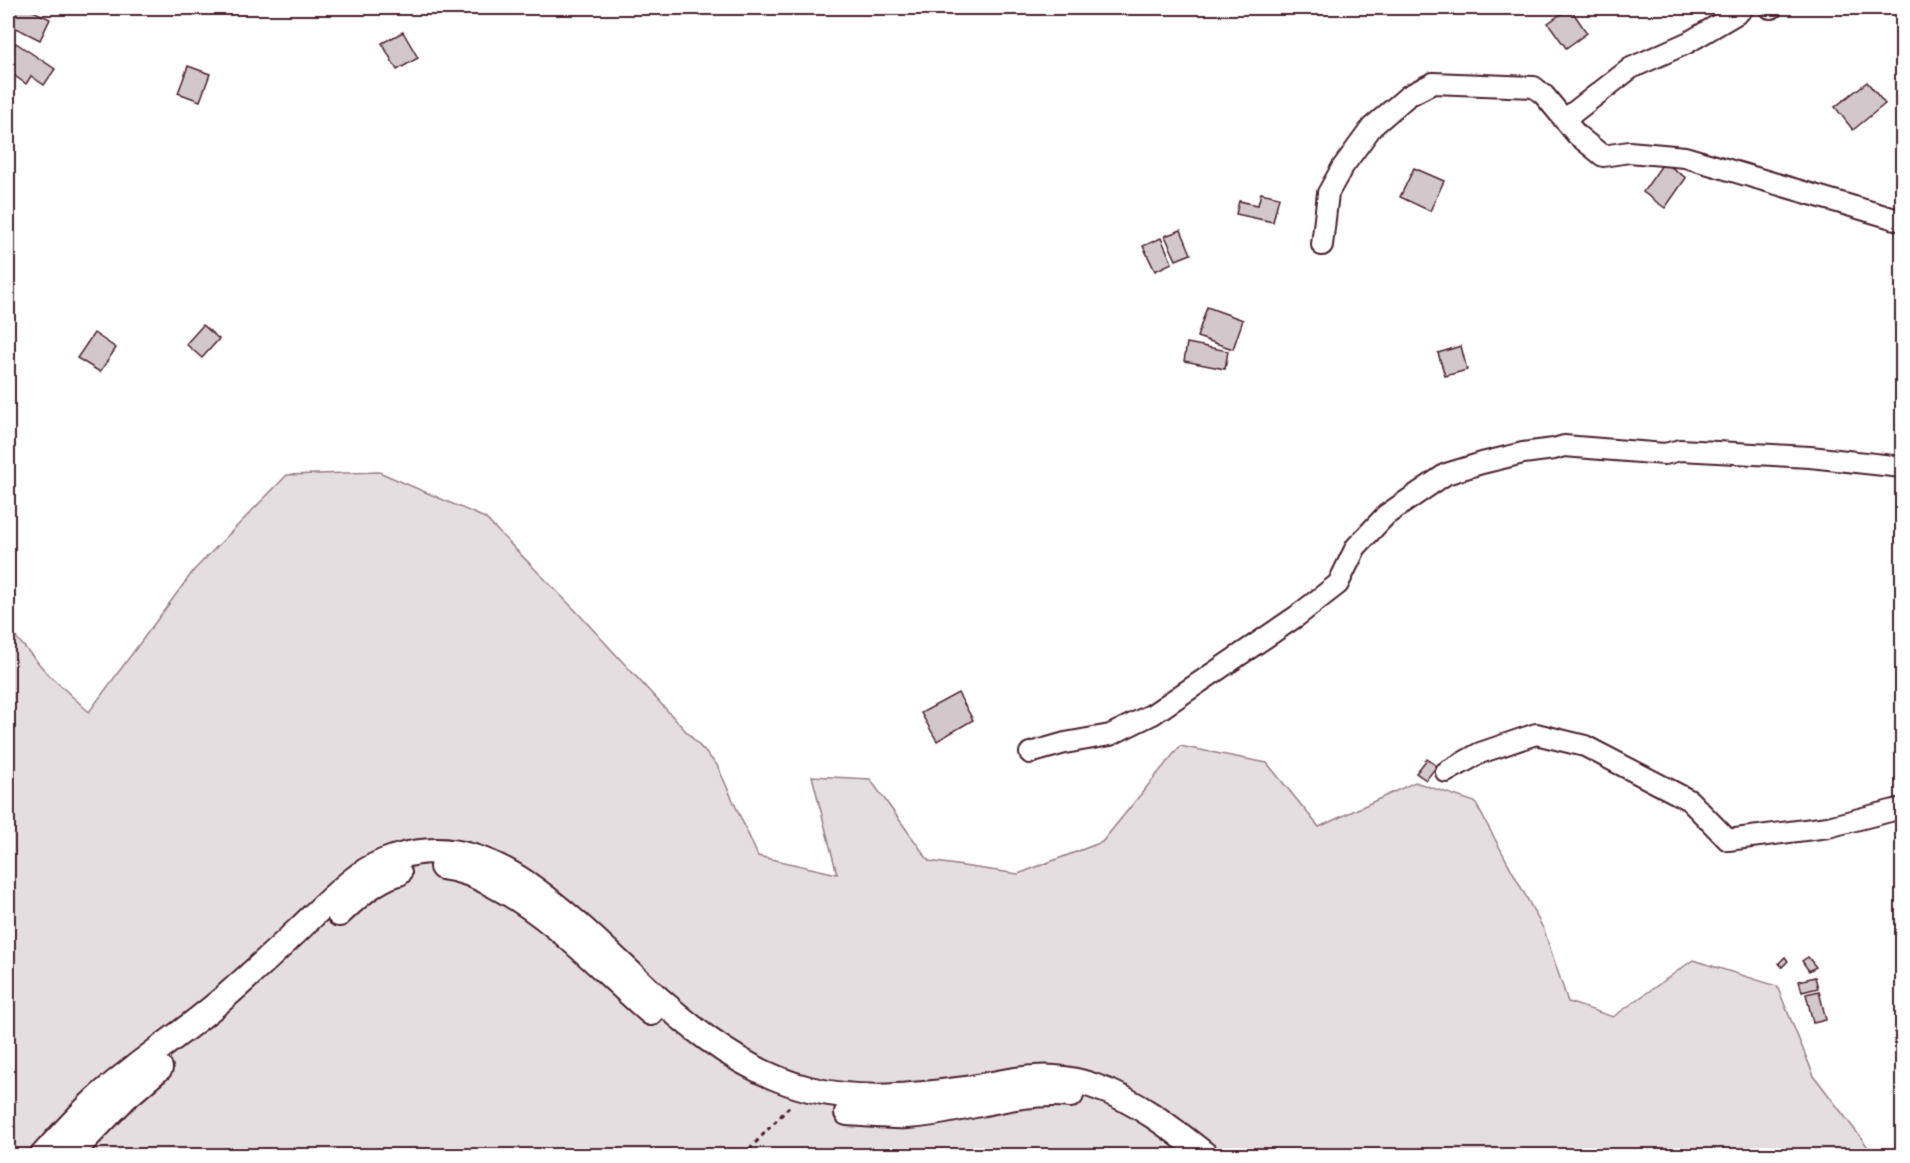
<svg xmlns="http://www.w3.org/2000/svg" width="1910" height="1163" viewBox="0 0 1910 1163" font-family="Mali,sans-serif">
<rect width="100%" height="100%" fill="#fff"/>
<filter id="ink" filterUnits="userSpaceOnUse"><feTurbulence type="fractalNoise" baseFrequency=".0167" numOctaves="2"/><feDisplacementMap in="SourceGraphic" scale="12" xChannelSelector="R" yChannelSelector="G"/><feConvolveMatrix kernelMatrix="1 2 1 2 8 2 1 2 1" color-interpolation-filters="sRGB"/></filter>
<g filter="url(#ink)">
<path fill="#e5dee0" stroke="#987e86" stroke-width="1.5" d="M 379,472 L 485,518 L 576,611 L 717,765 L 758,856 L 837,874 L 812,776 L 870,779 L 929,861 L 1018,874 L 1102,842 L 1180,746 L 1267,763 L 1319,827 L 1415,782 L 1475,802 L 1544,930 L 1568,1002 L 1613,1017 L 1693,960 L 1777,986 L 1814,1076 L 1874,1155 L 8,1155 L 8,628 L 47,673 L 89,712 L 194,570 L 287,475 Z"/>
<path fill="#d2c7cb" stroke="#4a1f2b" stroke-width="1.5" d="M 18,8 L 27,8 L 50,19 L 40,40 L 10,25 Z
M 1570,8 L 1587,33 L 1566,48 L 1548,23 Z
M 403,32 L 418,58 L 397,70 L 382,43 Z
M 16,43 L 55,69 L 44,85 L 31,76 L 26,84 L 8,71 L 8,56 Z
M 188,66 L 210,74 L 200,101 L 178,93 Z
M 1867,82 L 1885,104 L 1853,130 L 1835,107 Z
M 1664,162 L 1686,178 L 1665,208 L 1643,192 Z
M 1414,168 L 1444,181 L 1430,211 L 1400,197 Z
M 1261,193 L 1279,197 L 1273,222 L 1236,214 L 1239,201 L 1258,205 Z
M 1181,230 L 1191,254 L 1176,260 L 1165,236 Z
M 1161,238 L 1172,263 L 1155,271 L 1143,246 Z
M 1207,307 L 1243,320 L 1233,349 L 1197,337 Z
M 203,325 L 219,339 L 202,358 L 186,344 Z
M 94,333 L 116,348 L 100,372 L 77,358 Z
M 1187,343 L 1228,351 L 1225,369 L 1184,361 Z
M 1461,346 L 1467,370 L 1445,376 L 1438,353 Z
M 958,693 L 973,720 L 937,741 L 921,713 Z
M 1427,759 L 1437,766 L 1426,780 L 1416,773 Z
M 1785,957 L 1788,961 L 1782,967 L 1779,963 Z
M 1808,957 L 1816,967 L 1809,971 L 1802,961 Z
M 1815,977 L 1818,988 L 1802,992 L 1799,981 Z
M 1819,991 L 1826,1020 L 1813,1023 L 1806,994 Z"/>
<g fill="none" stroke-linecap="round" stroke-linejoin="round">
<g stroke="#4a1f2b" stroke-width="24">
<path id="minor" d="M 1770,8 L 1772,8
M 1564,120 L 1631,68 L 1687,43 L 1738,13 L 1743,8
M 1322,245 L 1328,193 L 1342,168 L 1372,127 L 1408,96 L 1433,83 L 1534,87 L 1544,95 L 1577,135 L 1603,156 L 1629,152 L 1685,157 L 1902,221
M 1030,753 L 1065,743 L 1110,735 L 1153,714 L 1297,616 L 1338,584 L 1356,547 L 1386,515 L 1446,474 L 1482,463 L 1523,453 L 1554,449 L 1564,446 L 1665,454 L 1680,450 L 1810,457 L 1902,467
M 1446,772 L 1480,753 L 1536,734 L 1585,746 L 1689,800 L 1728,840 L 1828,827 L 1902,808"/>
</g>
<g stroke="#4a1f2b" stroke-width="28">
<path id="major" d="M 442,867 C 461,869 476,876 493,885 C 554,916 600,969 651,1013
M 339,914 C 356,898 376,879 399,873
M 847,1113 C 866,1114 888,1117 907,1116 C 962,1113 1015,1089 1071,1095
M 42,1156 C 59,1137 77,1117 95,1100 C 135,1063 183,1034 225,997 C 249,976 273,954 296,932 C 316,913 336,892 358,876 C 379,860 409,851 436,851 C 492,851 540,891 580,926 C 649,987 715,1065 809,1089 C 862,1102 913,1096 966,1089 C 989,1085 1012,1079 1035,1078 C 1053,1076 1078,1080 1096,1087 C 1136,1100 1174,1130 1207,1156
M 69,1156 L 125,1098 L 160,1068"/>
</g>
<path stroke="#4a1f2b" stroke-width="3" stroke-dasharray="4.5 4.5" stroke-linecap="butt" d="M 743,1156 L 791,1105"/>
<use href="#minor" stroke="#fff" stroke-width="20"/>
<use href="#major" stroke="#fff" stroke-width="24"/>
</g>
</g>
<rect width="1910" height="1163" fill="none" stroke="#fff" stroke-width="30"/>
<rect x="15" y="15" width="1880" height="1133" fill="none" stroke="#4a1f2b" stroke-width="2" filter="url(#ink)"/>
</svg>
